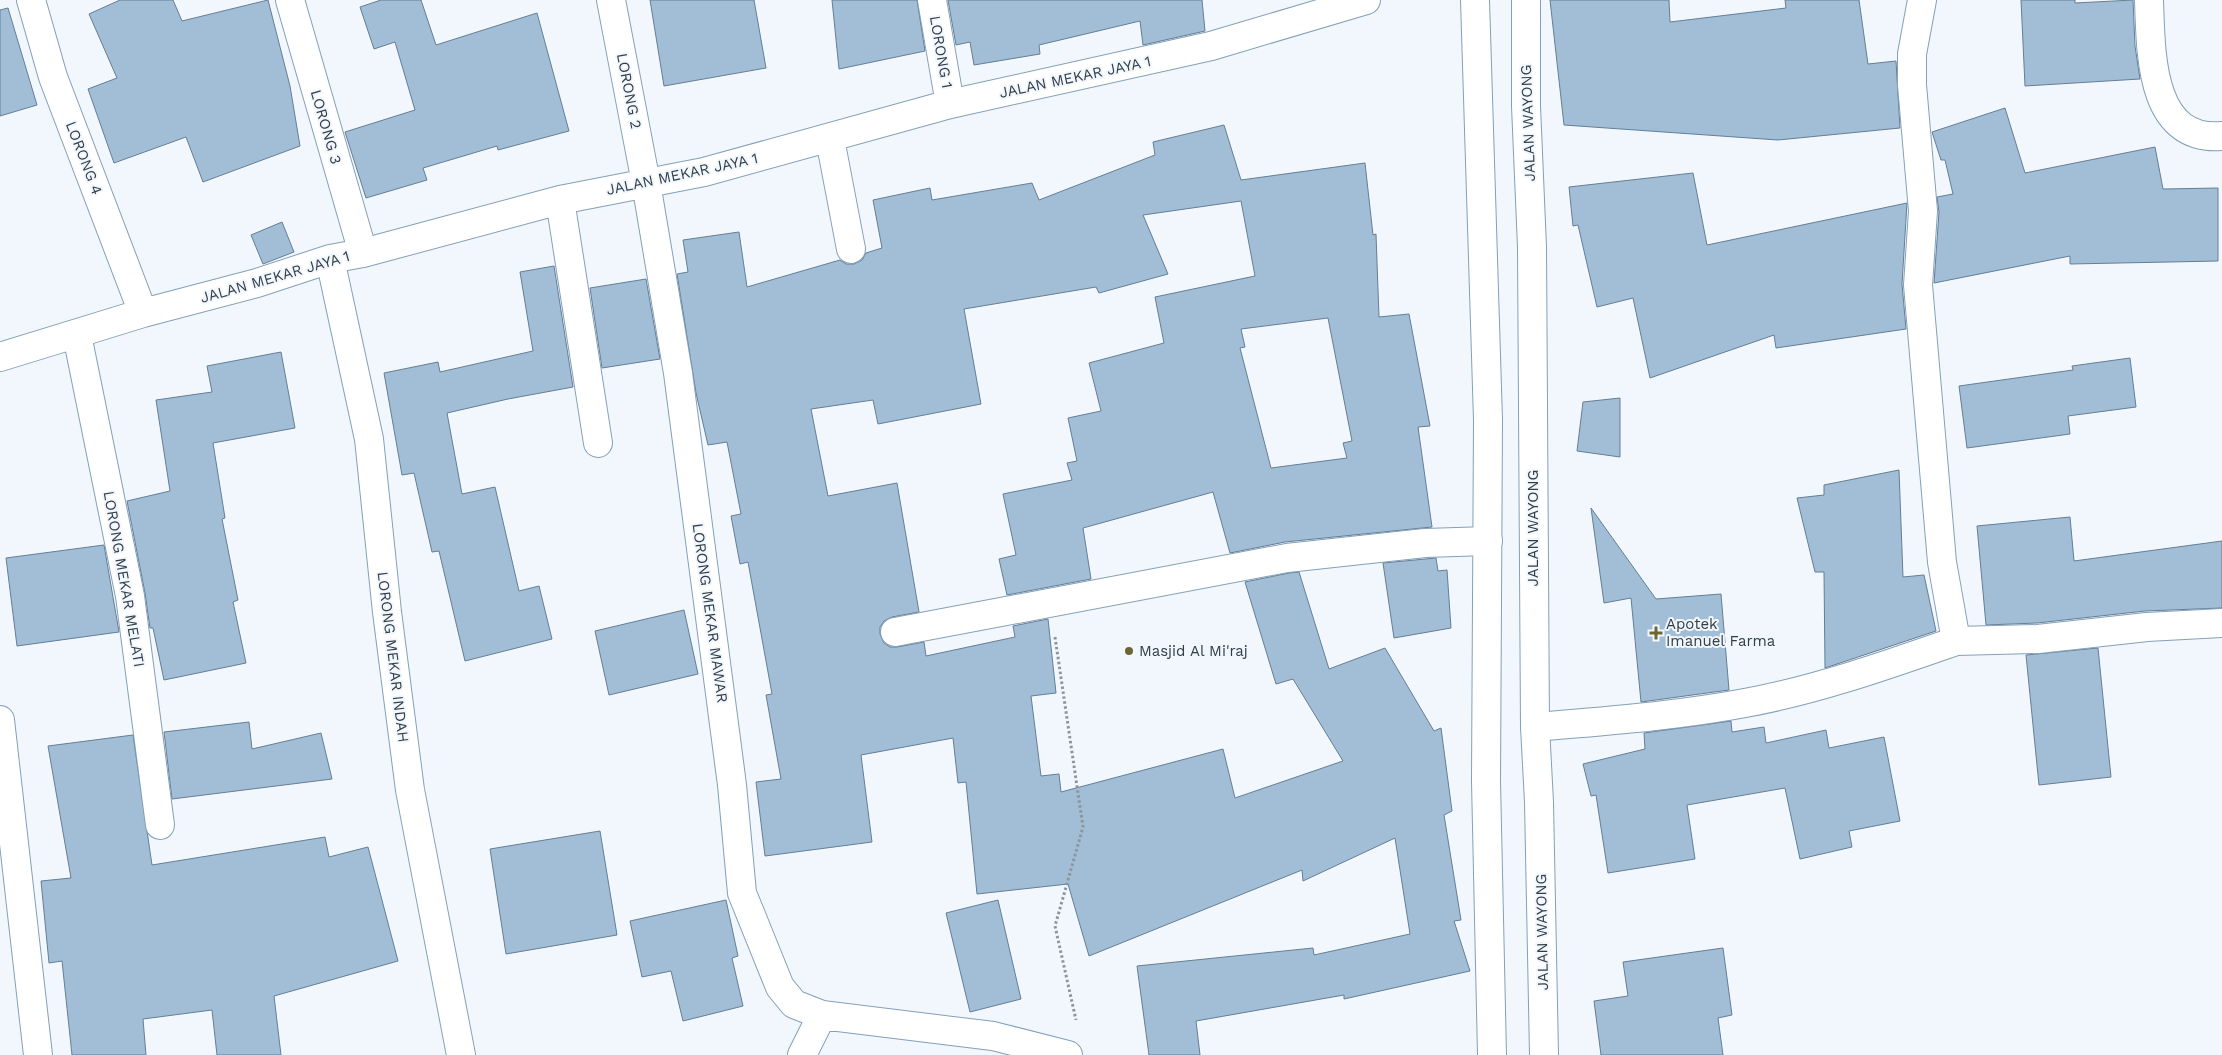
<svg xmlns="http://www.w3.org/2000/svg" width="2222" height="1055" viewBox="0 0 2222 1055" font-family="'Work Sans',sans-serif">
<rect width="100%" height="100%" fill="#f1f7fc"/>
<path fill="#a1bed6" stroke="#647e96" fill-rule="evenodd" d="M 120,0 L 173,0 L 182,21 L 268,0 L 290,86 L 300,146 L 203,182 L 186,137 L 114,163 L 88,89 L 117,78 L 89,14 Z
M 381,0 L 421,0 L 436,45 L 537,13 L 569,131 L 498,150 L 497,146 L 423,168 L 427,180 L 366,198 L 345,132 L 415,110 L 395,42 L 374,49 L 360,7 Z
M 650,0 L 754,0 L 766,68 L 664,86 Z
M 832,0 L 917,0 L 925,51 L 839,69 Z
M 948,0 L 1202,0 L 1205,31 L 1143,45 L 1140,21 L 1039,45 L 1040,54 L 974,65 L 970,42 L 956,45 Z
M 1550,0 L 1669,0 L 1670,22 L 1786,8 L 1785,0 L 1859,0 L 1868,64 L 1896,61 L 1900,128 L 1778,140 L 1564,125 Z
M 2021,0 L 2075,0 L 2075,3 L 2133,0 L 2135,46 L 2140,79 L 2025,86 Z
M 8,8 L 37,105 L 0,116 L 0,10 Z
M 2005,108 L 2025,173 L 2155,147 L 2163,189 L 2218,188 L 2218,261 L 2070,264 L 2070,256 L 1934,283 L 1939,212 L 1937,197 L 1953,194 L 1945,160 L 1941,160 L 1932,132 Z
M 1224,125 L 1241,180 L 1365,163 L 1373,235 L 1376,234 L 1379,317 L 1409,314 L 1430,426 L 1418,427 L 1432,527 L 1285,542 L 1230,553 L 1213,492 L 1083,528 L 1091,579 L 1007,595 L 999,559 L 1016,555 L 1003,494 L 1072,480 L 1067,463 L 1077,461 L 1068,418 L 1101,411 L 1089,363 L 1164,343 L 1155,297 L 1255,276 L 1241,201 L 1143,215 L 1168,274 L 1099,293 L 1096,287 L 964,309 L 981,404 L 878,424 L 873,400 L 811,409 L 828,496 L 897,483 L 919,612 L 892,617 L 884,621 L 880,627 L 880,634 L 884,643 L 890,647 L 897,647 L 924,642 L 926,656 L 1015,637 L 1013,626 L 1048,619 L 1056,693 L 1031,696 L 1041,776 L 1059,774 L 1061,792 L 1223,749 L 1235,798 L 1343,761 L 1293,679 L 1276,684 L 1245,582 L 1289,573 L 1299,572 L 1329,669 L 1385,648 L 1434,731 L 1441,728 L 1452,811 L 1444,815 L 1461,920 L 1454,921 L 1470,971 L 1344,999 L 1344,995 L 1196,1021 L 1200,1055 L 1149,1055 L 1137,966 L 1313,948 L 1314,955 L 1410,934 L 1395,838 L 1303,881 L 1302,870 L 1089,956 L 1068,884 L 977,894 L 966,782 L 958,783 L 953,738 L 861,755 L 872,842 L 765,856 L 756,782 L 781,779 L 766,695 L 772,694 L 748,562 L 740,564 L 731,516 L 741,514 L 727,442 L 708,445 L 696,393 L 677,274 L 688,272 L 683,240 L 739,232 L 747,287 L 840,260 L 846,264 L 854,264 L 862,260 L 866,253 L 882,248 L 873,200 L 930,188 L 932,200 L 1032,183 L 1039,200 L 1155,155 L 1153,142 ZM 1328,318 L 1352,441 L 1343,443 L 1347,458 L 1271,468 L 1240,348 L 1245,347 L 1241,329 Z
M 1693,173 L 1707,245 L 1907,203 L 1902,284 L 1906,329 L 1776,348 L 1774,335 L 1650,378 L 1633,298 L 1597,307 L 1578,225 L 1573,226 L 1569,187 Z
M 282,222 L 294,252 L 263,264 L 251,235 Z
M 554,266 L 573,387 L 508,399 L 447,413 L 462,494 L 495,487 L 519,591 L 539,586 L 552,639 L 465,661 L 439,551 L 432,552 L 414,473 L 402,475 L 384,373 L 438,362 L 440,372 L 533,351 L 520,272 Z
M 646,279 L 660,359 L 602,368 L 590,288 Z
M 281,352 L 295,428 L 213,443 L 225,518 L 222,519 L 238,600 L 233,602 L 246,663 L 164,680 L 153,628 L 150,628 L 145,593 L 127,501 L 170,491 L 156,400 L 212,392 L 207,366 Z
M 2130,358 L 2136,407 L 2068,416 L 2070,434 L 1967,448 L 1959,386 L 2073,370 L 2072,366 Z
M 1620,398 L 1620,457 L 1577,451 L 1583,402 Z
M 1899,470 L 1903,577 L 1924,575 L 1936,631 L 1825,668 L 1824,572 L 1815,572 L 1797,498 L 1824,495 L 1824,485 Z
M 1591,508 L 1656,599 L 1721,594 L 1729,690 L 1641,702 L 1631,598 L 1604,603 Z
M 2070,517 L 2074,561 L 2222,541 L 2222,608 L 2145,611 L 2037,623 L 1986,625 L 1977,526 Z
M 104,545 L 119,632 L 17,646 L 6,558 Z
M 1436,558 L 1438,571 L 1447,570 L 1451,628 L 1394,638 L 1383,563 Z
M 684,610 L 698,674 L 609,695 L 595,631 Z
M 2098,648 L 2111,777 L 2039,785 L 2026,655 Z
M 1731,721 L 1732,732 L 1764,727 L 1766,743 L 1826,730 L 1829,748 L 1884,737 L 1900,821 L 1849,831 L 1852,847 L 1800,859 L 1785,788 L 1687,805 L 1695,859 L 1608,873 L 1596,795 L 1591,796 L 1583,764 L 1645,749 L 1644,733 Z
M 249,722 L 252,749 L 321,733 L 332,779 L 172,799 L 164,732 Z
M 133,735 L 152,865 L 325,837 L 329,857 L 368,847 L 398,961 L 274,996 L 281,1055 L 217,1055 L 212,1010 L 143,1019 L 146,1055 L 72,1055 L 62,961 L 49,963 L 41,881 L 71,878 L 48,746 Z
M 600,831 L 617,935 L 506,954 L 490,849 Z
M 726,900 L 738,956 L 732,958 L 743,1006 L 683,1021 L 671,971 L 642,977 L 630,921 Z
M 998,900 L 1021,999 L 970,1012 L 946,913 Z
M 1723,948 L 1732,1015 L 1718,1018 L 1723,1055 L 1601,1055 L 1594,1001 L 1628,996 L 1623,962 Z"/>
<g fill="none" stroke-linecap="round" stroke-linejoin="round">
<g stroke="#84a0b8" stroke-width="30">
<path id="minor" d="M 31,0 L 53,77 L 143,313
M 290,0 L 363,253
M 611,0 L 646,183 L 678,373 L 732,785 L 742,893 L 780,987 L 794,1004 L 822,1015
M 932,0 L 950,104
M 2149,0 C 2151,52 2149,142 2222,136
M 830,139 L 851,249
M 560,200 L 598,443
M 330,259 L 369,439 L 387,612 L 410,790 L 461,1055
M 77,335 L 130,596 L 160,825
M 0,357 L 143,313 L 257,283 L 330,259 L 363,253 L 560,200 L 704,172 L 950,104 L 1211,46 L 1366,0
M 895,632 L 1287,558 L 1425,543 L 1488,541
M 1956,641 L 2038,639 L 2147,627 L 2222,623
M 0,720 L 38,1055
M 1535,727 C 1605,721 1676,716 1745,703 C 1817,690 1887,665 1956,641 L 1942,562 L 1918,285 L 1923,211 L 1912,85 L 1912,54 L 1922,0
M 802,1055 L 822,1015 L 993,1036 L 1068,1055"/>
</g>
<g stroke="#84a0b8" stroke-width="30">
<path id="tertiary" d="M 1475,0 L 1488,420 L 1486,781 L 1492,1055
M 1526,0 L 1526,106 L 1532,247 L 1535,727 L 1539,802 L 1544,1055"/>
</g>
<path stroke="#8c959d" stroke-width="3" stroke-dasharray="2.5 2.5" stroke-linecap="butt" d="M 1055,637 L 1083,827 L 1055,926 L 1076,1020"/>
<use href="#minor" stroke="#fff" stroke-width="28"/>
<use href="#tertiary" stroke="#fff" stroke-width="28"/>
</g>
<g fill="#6c6632" stroke="#f1f7fc" stroke-width="2">
<path d="M1653.5 625.5h5v5h5v5h-5v5h-5v-5h-5v-5h5z"/>
<circle cx="1129" cy="651" r="5"/>
</g>
<g text-anchor="middle" stroke-width="4" stroke-linejoin="round" paint-order="stroke">
<g font-size="15" fill="#313d47" stroke="#f1f7fc">
<text transform="translate(941 52) rotate(80)" y="5">LORONG 1</text>
<text transform="translate(1075 77) rotate(-12)" y="5">JALAN MEKAR JAYA 1</text>
<text transform="translate(629 91) rotate(79)" y="5">LORONG 2</text>
<text transform="translate(1528 123) rotate(-92)" y="5">JALAN WAYONG</text>
<text transform="translate(326 127) rotate(74)" y="5">LORONG 3</text>
<text transform="translate(84 158) rotate(69)" y="5">LORONG 4</text>
<text transform="translate(682 174) rotate(-12)" y="5">JALAN MEKAR JAYA 1</text>
<text transform="translate(275 277) rotate(-16)" y="5">JALAN MEKAR JAYA 1</text>
<text transform="translate(1533 528) rotate(-90)" y="5">JALAN WAYONG</text>
<text transform="translate(124 579) rotate(80)" y="5">LORONG MEKAR MELATI</text>
<text transform="translate(710 613) rotate(82)" y="5">LORONG MEKAR MAWAR</text>
<text transform="translate(393 657) rotate(83)" y="5">LORONG MEKAR INDAH</text>
<text transform="translate(1542 932) rotate(-91)" y="5">JALAN WAYONG</text>
</g>
<g font-size="15" fill="#313d47" stroke="#f1f7fc" text-anchor="start">
<text x="1666" y="629">Apotek<tspan x="1666" dy="17">Imanuel Farma</tspan></text>
<text x="1139" y="656">Masjid Al Mi'raj</text>
</g>
</g>
</svg>
